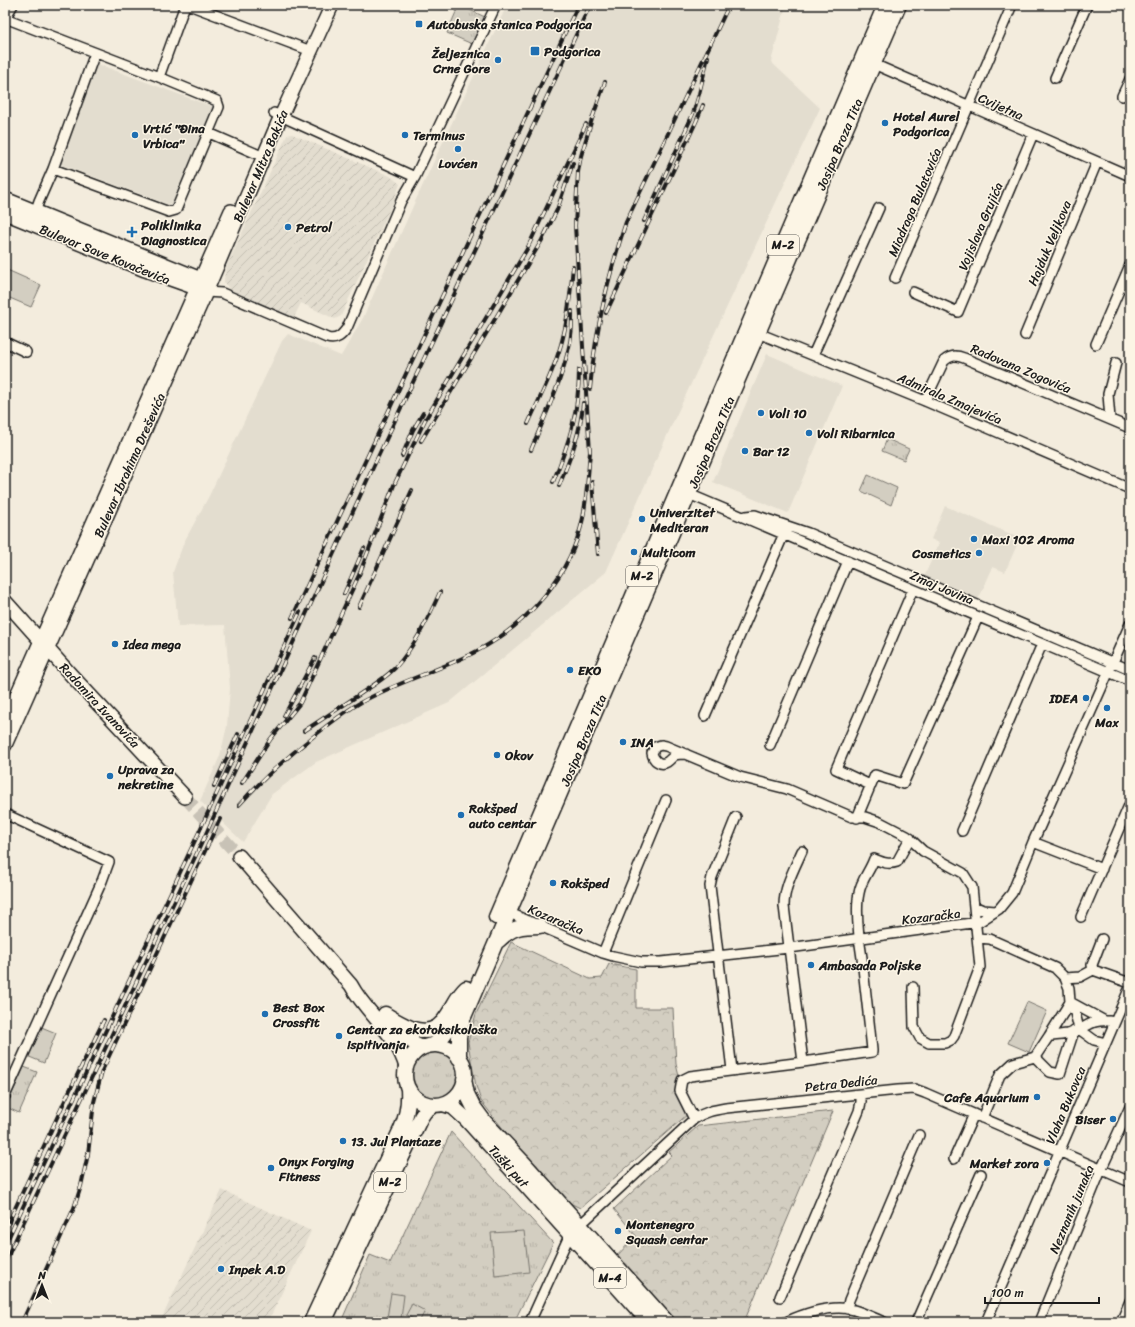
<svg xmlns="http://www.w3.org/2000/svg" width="1135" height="1327" viewBox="0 0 1135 1327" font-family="Sriracha,sans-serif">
<defs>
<pattern id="industrial-furrows" width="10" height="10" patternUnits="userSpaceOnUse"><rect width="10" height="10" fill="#e3ddcf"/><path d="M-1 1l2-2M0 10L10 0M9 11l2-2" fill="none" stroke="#c2bdb1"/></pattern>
<pattern id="grass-tufts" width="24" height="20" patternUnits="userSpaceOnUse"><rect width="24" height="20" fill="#d3cec1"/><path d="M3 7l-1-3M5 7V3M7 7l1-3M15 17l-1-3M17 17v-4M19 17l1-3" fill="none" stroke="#b5b0a5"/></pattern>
<pattern id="forest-crowns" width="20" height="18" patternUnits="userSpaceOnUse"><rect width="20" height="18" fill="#d3cec1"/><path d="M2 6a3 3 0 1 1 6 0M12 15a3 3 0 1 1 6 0" fill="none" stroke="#b5b0a5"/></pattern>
</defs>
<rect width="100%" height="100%" fill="#f3ecdd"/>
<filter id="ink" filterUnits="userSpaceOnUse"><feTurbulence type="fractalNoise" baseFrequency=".025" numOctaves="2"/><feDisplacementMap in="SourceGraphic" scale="8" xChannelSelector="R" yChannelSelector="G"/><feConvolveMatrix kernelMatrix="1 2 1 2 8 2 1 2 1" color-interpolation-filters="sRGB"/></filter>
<g filter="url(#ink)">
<path fill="#e3ddcf" d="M 507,5 L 786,5 L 771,62 L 820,108 L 674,420 L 606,572 L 449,703 L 316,762 L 272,794 L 243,842 L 200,801 L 220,756 L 227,726 L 230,688 L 225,625 L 178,626 L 173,572 L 184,542 L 209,496 L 282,341 L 288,334 L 341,356 L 363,318 L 414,204 Z
M 95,63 L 213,107 L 173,206 L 59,164 Z
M 767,354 L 842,386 L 788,513 L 713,482 Z
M 945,506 L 1020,538 L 1005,572 L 993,567 L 978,600 L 924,577 L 939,543 L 931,539 Z"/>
<path fill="url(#industrial-furrows)" d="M 292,134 L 390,176 L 400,184 L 394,200 L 341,316 L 335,319 L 301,303 L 293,319 L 229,289 L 224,282 L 225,270 L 287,135 Z
M 222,1190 L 311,1231 L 268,1322 L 160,1322 Z"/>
<path fill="url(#grass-tufts)" stroke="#78756e" d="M 459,5 L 485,17 L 472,44 L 447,33 Z
M 887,439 L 909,449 L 904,460 L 882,451 Z
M410 1075a24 24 0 1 1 48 0a24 24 0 1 1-48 0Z
M 24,1067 L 37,1072 L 19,1113 L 6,1107 Z
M 451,1132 L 553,1243 L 514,1322 L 341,1322 L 370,1255 L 390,1263 Z"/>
<path fill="url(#forest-crowns)" stroke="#78756e" d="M 511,942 L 590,979 L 602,978 L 609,964 L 636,969 L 636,1008 L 673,1008 L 676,1064 L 688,1114 L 580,1208 L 564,1200 L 527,1159 L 481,1101 L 476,1086 L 470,1055 L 468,1042 L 476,1014 Z
M 833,1111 L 744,1322 L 666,1322 L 610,1263 L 636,1236 L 614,1209 L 672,1155 L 669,1152 L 698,1126 Z"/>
<path fill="#d3cec1" stroke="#78756e" d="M 5,269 L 41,285 L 31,307 L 5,296 Z
M 868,475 L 897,488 L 891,505 L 861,491 Z
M 1027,1002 L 1047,1011 L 1029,1052 L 1008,1043 Z
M 39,1026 L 56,1033 L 44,1063 L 27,1056 Z
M 524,1231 L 529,1272 L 495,1276 L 491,1233 Z
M 391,1293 L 404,1295 L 401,1319 L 387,1318 Z
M 412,1304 L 425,1311 L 419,1322 L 406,1315 Z"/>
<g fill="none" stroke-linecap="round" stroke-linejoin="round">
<path stroke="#c8c2b6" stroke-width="13" stroke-dasharray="13 6" stroke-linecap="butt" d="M 185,797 L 239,856"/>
<g stroke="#1c1c1c" stroke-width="12">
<path id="street" d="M 189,5 L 311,51
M 5,18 L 159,77 L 217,101 L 219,107 L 176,210 L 169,212 L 53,169
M 5,18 L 13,5
M 869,62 L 1130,176
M 159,77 L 185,5
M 1055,78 L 1087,5
M 1122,96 L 1130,79
M 274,113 L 415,177
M 209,133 L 264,157
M 34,215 L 39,201 L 53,169 L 95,53
M 895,278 L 1012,5
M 206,292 L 222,293 L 327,338 C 337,341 342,335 347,328 L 401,201 L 415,177 L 496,5
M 913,292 L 958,312 L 1033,134
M 758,333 L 925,401 L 1130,489
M 1025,335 L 1097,162
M 5,342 L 26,352
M 1096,344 L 1130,265
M 813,355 L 879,208
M 925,401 L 944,361 C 951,355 956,355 964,358 L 1130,428
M 1110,419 L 1108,394 L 1116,363
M 684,492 L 1130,681
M 746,516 L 755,515 L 808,533 L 1130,670
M 705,716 L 786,529
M 770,745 L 848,561
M 686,754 C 682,754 678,754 675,755 C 672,757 670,760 667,762 C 660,766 653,760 652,753 L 655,747 L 661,745 L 666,746 L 740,777 L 787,789 L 852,817 L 865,817 L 880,822 L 907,836 L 923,851 L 963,873 L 972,887 L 980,967 L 954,1036 L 951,1040 L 945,1043 L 929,1043 L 920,1038 L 914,1027 L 913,987
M 870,785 L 836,769 L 913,589
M 5,814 L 109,862 L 102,881 L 5,1096
M 857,818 L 875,775 L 903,784 L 978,617
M 962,831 L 1042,644
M 1033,842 L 1102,869
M 802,851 C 794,869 784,887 784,906 L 803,1062
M 974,906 L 983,910 L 996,911
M 505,911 L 603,953 L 613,956 L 641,962 L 661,962 L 789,948 L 979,922 L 999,909 L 1012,893 L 1033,842 L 1130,624
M 1081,917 L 1130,803
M 978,938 L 990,939 L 1055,968 L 1065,978 L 1069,988 L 1070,1002 L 1075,1013 L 1079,1029 L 1094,1040 L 1106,1043
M 1102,939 L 1092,965 L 1093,970 L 1130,983
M 603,953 L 666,800
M 1065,978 L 1080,977 L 1093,970
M 1049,1036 L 1070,1002 L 1103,1020
M 1035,1057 L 1050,1072 L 1060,1074 L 1074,1031
M 732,1070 L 710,886 L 712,877 L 736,817
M 982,1118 L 1000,1075 L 1013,1063 L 1035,1057 L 1049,1036 C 1055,1036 1061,1035 1067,1034 C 1089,1029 1088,1017 1115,1022
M 694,1119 L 680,1091 L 682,1080 L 690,1076 L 803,1062 L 872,1052 L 872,1050 C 869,1019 865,988 862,958 C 859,939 855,911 859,893 C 861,880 870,871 874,859 C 882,862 888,865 897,862 L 910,838
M 954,1159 L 974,1114
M 580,1225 L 694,1119 C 704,1112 714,1110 726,1108 L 898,1090 L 914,1089 L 925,1093 L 1130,1182
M 780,1297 L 859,1111 L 861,1102 L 861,1094
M 847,1309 L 849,1300 L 919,1135
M 530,1322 L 570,1234
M 786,1322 C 806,1313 832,1304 854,1310 C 864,1313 874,1318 884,1322
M 916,1322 L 981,1174
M 986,1322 L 1130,987
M 1039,1322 L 1101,1170 L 1130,1107
M 1121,1322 L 1130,1301"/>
</g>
<g stroke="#1c1c1c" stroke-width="16">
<path id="secondary" d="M 5,199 L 208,282
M 5,213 L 145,270 L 204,291
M 5,601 L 72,676 L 185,797
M 5,722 L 231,211
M 5,745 L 206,292 L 281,116 L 332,5
M 239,856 L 351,985 C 367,1015 396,1032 406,1067
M 388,1018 C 399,1029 409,1045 424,1047"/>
</g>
<g stroke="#1c1c1c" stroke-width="17">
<path id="primary" d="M 496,917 L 885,5
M 498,941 C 512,927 521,926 540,926
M 385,1014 C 404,1026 431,1044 447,1016 C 454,1006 457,996 466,988
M 433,1045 C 448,1036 454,1017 461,1001
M405 1075a30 30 0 1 1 60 0a30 30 0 1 1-60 0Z
M 459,1058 L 459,1037 L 463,1019 L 899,5
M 464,1079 L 467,1094 L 473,1106 L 484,1121 L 522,1161 L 667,1322
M 443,1104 L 453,1107 L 466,1119 L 649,1322
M 311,1322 L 401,1129 C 407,1116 409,1104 408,1089
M 324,1322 L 421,1117 L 425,1111 L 434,1105"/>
</g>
<use href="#street" stroke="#fcf5e5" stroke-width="9"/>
<use href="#secondary" stroke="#fcf5e5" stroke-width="13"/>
<use href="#primary" stroke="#fcf5e5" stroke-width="14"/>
<g stroke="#1c1c1c" stroke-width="4">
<path id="rail" d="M 644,221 L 693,114 L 699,94 L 708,57
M 606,313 L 696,122 L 703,105
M 590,389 C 595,332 608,276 626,222 L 729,5
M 528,424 C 541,395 557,365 564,333 C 569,311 571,288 573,266
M 421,441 L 492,324 L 542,240 L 557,210 L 573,163
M 531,450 C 544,418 560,385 568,351 C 572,338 572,325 572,311
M 402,456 L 413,430 L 423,413
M 553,482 C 569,443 579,412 579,370
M 592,482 L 598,554
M 559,486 C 570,459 581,432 583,403
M 344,594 L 364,548
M 359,607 L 412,490
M 292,618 L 578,5
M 284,716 L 315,658
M 304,731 C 324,718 344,705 363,692 C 374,685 386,677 395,668 C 415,646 428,619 440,592
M 269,741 L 300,703 L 359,575 L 394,485 L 425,420 L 527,249 L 586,124
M 242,783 L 272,737
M 214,786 L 238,734
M 239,805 C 262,779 287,757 314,736 C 329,724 343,713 358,704 C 396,682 439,671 477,651 C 528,624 571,575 583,518 C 587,496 588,474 590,452 L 575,226 L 578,172 L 581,156 L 592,119 L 605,82
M 5,1230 L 67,1096 L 104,1020
M 5,1245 L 199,832 L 300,612
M 5,1262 L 204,838 L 376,461 L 590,5
M 22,1322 L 74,1208 L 81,1186 L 88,1154 L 94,1102 L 102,1071 L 220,819"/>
</g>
<use href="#rail" stroke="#fcf5e5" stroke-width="2.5" stroke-dasharray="8" stroke-linecap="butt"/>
</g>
</g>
<g fill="#1f6fb2" stroke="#fcf5e5" stroke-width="1.5">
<rect x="415" y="20" width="8" height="8" rx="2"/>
<rect x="530" y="46" width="10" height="10" rx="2"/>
<circle cx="498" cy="60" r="4"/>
<circle cx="885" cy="123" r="4"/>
<circle cx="135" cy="135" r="4"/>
<circle cx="405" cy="135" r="4"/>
<circle cx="458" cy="149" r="4"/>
<circle cx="288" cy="227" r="4"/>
<path d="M130 226h4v4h4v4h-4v4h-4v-4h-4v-4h4z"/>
<circle cx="761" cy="413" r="4"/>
<circle cx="809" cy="433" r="4"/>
<circle cx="745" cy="451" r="4"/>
<circle cx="642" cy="519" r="4"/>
<circle cx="974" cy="539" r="4"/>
<circle cx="634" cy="552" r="4"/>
<circle cx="979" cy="553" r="4"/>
<circle cx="115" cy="644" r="4"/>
<circle cx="570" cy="670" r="4"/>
<circle cx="1086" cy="698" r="4"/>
<circle cx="1107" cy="708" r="4"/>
<circle cx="623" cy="742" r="4"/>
<circle cx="497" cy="755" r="4"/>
<circle cx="110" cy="776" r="4"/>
<circle cx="461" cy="815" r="4"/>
<circle cx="553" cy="883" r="4"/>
<circle cx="811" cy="965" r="4"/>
<circle cx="265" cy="1014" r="4"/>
<circle cx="339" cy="1036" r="4"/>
<circle cx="1037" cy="1097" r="4"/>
<circle cx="1113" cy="1119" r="4"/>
<circle cx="343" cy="1141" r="4"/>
<circle cx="1047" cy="1163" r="4"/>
<circle cx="271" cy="1168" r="4"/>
<circle cx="618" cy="1231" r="4"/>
<circle cx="221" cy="1269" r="4"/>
</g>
<g text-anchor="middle" stroke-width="3" stroke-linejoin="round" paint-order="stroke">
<g fill="#fcf5e5" stroke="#5f5d58" stroke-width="1">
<rect x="767" y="235" width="32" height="20" rx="3"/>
<rect x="626" y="566" width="32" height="20" rx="3"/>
<rect x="374" y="1172" width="32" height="20" rx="3"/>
<rect x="594" y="1268" width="32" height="20" rx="3"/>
</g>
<g font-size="12" font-weight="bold" fill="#1c1c1c">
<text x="783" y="249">M-2</text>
<text x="642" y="580">M-2</text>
<text x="390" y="1186">M-2</text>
<text x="610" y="1282">M-4</text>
</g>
<g font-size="13" font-weight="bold" fill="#1c1c1c" stroke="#fcf5e5" text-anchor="start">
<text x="427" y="29">Autobuska stanica Podgorica</text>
<text x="544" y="56">Podgorica</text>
<text x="490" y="58" text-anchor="end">Željeznica<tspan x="490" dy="15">Crne Gore</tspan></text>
<text x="893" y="121">Hotel Aurel<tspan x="893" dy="15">Podgorica</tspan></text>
<text x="143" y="133">Vrtić "Đina<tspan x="143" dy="15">Vrbica"</tspan></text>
<text x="413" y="140">Terminus</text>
<text x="458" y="168" text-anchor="middle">Lovćen</text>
<text x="141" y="230">Poliklinika<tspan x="141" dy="15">Diagnostica</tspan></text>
<text x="296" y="232">Petrol</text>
<text x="769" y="418">Voli 10</text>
<text x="817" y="438">Voli Ribarnica</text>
<text x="753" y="456">Bar 12</text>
<text x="650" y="517">Univerzitet<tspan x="650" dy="15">Mediteran</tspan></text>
<text x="982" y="544">Maxi 102 Aroma</text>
<text x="642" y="557">Multicom</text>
<text x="971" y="558" text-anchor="end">Cosmetics</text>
<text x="123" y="649">Idea mega</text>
<text x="578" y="675">EKO</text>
<text x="1078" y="703" text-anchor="end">IDEA</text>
<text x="1107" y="727" text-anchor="middle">Max</text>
<text x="631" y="747">INA</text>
<text x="505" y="760">Okov</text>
<text x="118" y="774">Uprava za<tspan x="118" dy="15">nekretine</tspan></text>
<text x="469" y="813">Rokšped<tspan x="469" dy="15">auto centar</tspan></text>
<text x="561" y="888">Rokšped</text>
<text x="819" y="970">Ambasada Poljske</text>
<text x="273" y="1012">Best Box<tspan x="273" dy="15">Crossfit</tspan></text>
<text x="347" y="1034">Centar za ekotoksikološka<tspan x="347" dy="15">ispitivanja</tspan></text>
<text x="1029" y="1102" text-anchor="end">Cafe Aquarium</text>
<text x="1105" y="1124" text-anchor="end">Biser</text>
<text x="351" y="1146">13. Jul Plantaze</text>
<text x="279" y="1166">Onyx Forging<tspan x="279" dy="15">Fitness</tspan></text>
<text x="1039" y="1168" text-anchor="end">Market zora</text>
<text x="626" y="1229">Montenegro<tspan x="626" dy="15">Squash centar</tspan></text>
<text x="229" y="1274">Inpek A.D</text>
</g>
<g font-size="13" fill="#1c1c1c" stroke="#fcf5e5">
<text transform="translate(1001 106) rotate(24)" y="5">Cvijetna</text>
<text transform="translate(839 144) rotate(-67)" y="5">Josipa Broza Tita</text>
<text transform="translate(260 166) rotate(-67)" y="5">Bulevar Mitra Bakića</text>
<text transform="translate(914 202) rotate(-67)" y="5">Miodraga Bulatovića</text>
<text transform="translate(980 226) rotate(-67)" y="5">Vojislava Grujića</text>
<text transform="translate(1049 243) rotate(-67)" y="5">Hajduk Veljkova</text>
<text transform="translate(105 254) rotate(22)" y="5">Bulevar Save Kovačevića</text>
<text transform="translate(1021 368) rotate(23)" y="5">Radovana Zogovića</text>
<text transform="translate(950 398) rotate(23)" y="5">Admirala Zmajevića</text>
<text transform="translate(711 442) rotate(-67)" y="5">Josipa Broza Tita</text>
<text transform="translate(129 465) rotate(-66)" y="5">Bulevar Ibrahima Dreševića</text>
<text transform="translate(942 587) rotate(23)" y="5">Zmaj Jovina</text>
<text transform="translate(100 705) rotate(47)" y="5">Radomira Ivanovića</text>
<text transform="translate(583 740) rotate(-67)" y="5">Josipa Broza Tita</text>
<text transform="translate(931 916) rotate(-7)" y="5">Kozaračka</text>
<text transform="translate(556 919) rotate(23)" y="5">Kozaračka</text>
<text transform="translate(841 1083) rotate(-6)" y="5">Petra Dedića</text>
<text transform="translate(1065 1105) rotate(-67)" y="5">Vlaha Bukovca</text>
<text transform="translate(509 1166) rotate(48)" y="5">Tuški put</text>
<text transform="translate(1071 1209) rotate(-67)" y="5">Neznanih junaka</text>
</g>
</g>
<rect width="1135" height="1327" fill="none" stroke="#fcf5e5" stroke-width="20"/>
<rect x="10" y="10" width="1115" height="1307" fill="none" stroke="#1c1c1c" stroke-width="1.5" filter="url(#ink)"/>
<g transform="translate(42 1285)" stroke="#fcf5e5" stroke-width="3" paint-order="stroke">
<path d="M0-3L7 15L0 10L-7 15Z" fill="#1c1c1c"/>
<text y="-6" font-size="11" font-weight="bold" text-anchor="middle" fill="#1c1c1c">N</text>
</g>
<path d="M985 1297v6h114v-6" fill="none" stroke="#1c1c1c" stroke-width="2"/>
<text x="991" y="1297" font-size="12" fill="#1c1c1c" stroke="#fcf5e5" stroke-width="3" paint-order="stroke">100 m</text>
</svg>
